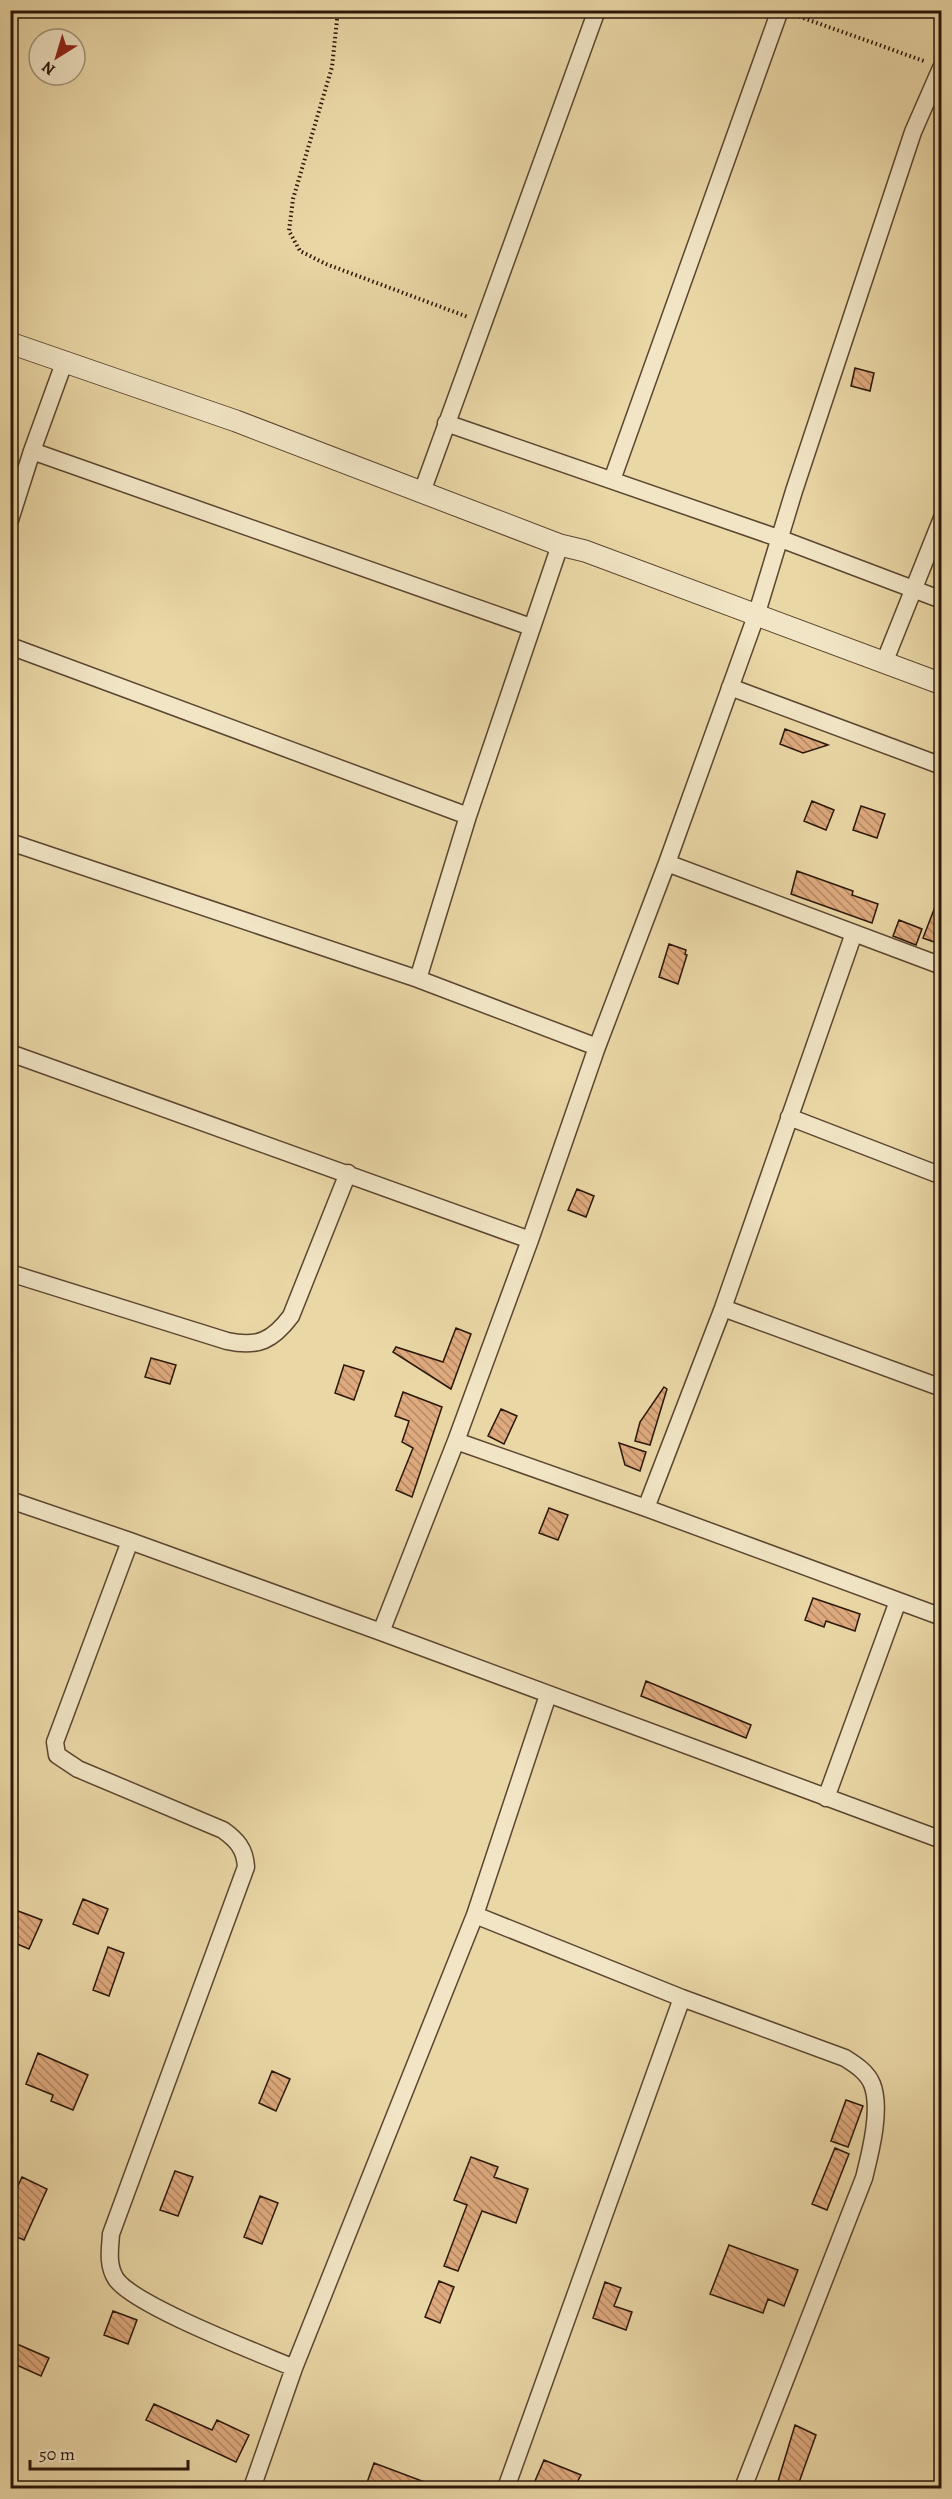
<svg xmlns="http://www.w3.org/2000/svg" width="952" height="2499" viewBox="0 0 952 2499" font-family="Alegreya,serif">
<defs>
<pattern id="building-back-hatch" width="6" height="6" patternUnits="userSpaceOnUse" patternTransform="scale(1.5)"><rect width="6" height="6" fill="#deaa7e"/><path d="M-1 5l2 2M0 0l6 6M5-1l2 2" fill="none" stroke="#b48965"/></pattern>
</defs>
<rect width="100%" height="100%" fill="#ead7a6"/>
<filter id="stains"><feTurbulence type="fractalNoise" baseFrequency=".00333" numOctaves="4"/><feColorMatrix values="0 0 0 0 .2 0 0 0 0 .09 0 0 0 0 .02 0 0 0 .5 -.17"/></filter>
<radialGradient id="worn" r=".72"><stop offset=".6" stop-color="#630" stop-opacity="0"/><stop offset="1" stop-color="#630" stop-opacity=".3"/></radialGradient>
<path fill="url(#building-back-hatch)" stroke="#2b1609" stroke-width="1.5" d="M 855,368 L 874,373 L 870,391 L 851,386 Z
M 785,729 L 828,745 L 803,753 L 780,744 Z
M 812,801 L 834,810 L 826,830 L 804,821 Z
M 861,806 L 885,814 L 877,838 L 853,830 Z
M 797,871 L 853,891 L 852,895 L 878,904 L 872,923 L 791,894 Z
M 940,894 L 942,894 L 942,945 L 923,938 Z
M 899,920 L 922,929 L 916,945 L 893,936 Z
M 669,944 L 686,950 L 685,954 L 687,955 L 678,984 L 659,977 Z
M 577,1189 L 594,1196 L 586,1217 L 568,1210 Z
M 456,1328 L 471,1334 L 451,1389 L 393,1352 L 396,1347 L 443,1362 Z
M 151,1358 L 176,1365 L 170,1384 L 145,1377 Z
M 344,1365 L 364,1371 L 354,1400 L 335,1393 Z
M 664,1387 L 667,1389 L 650,1445 L 635,1441 L 640,1422 Z
M 403,1392 L 442,1407 L 412,1497 L 396,1490 L 413,1448 L 402,1442 L 409,1421 L 395,1416 Z
M 501,1409 L 517,1416 L 504,1444 L 488,1436 Z
M 619,1443 L 646,1452 L 640,1471 L 625,1465 Z
M 549,1508 L 568,1515 L 558,1540 L 539,1533 Z
M 813,1598 L 860,1614 L 855,1631 L 826,1621 L 824,1627 L 805,1620 Z
M 646,1681 L 751,1725 L 746,1738 L 641,1696 Z
M 83,1899 L 108,1909 L 98,1934 L 73,1924 Z
M 18,1911 L 42,1920 L 29,1949 L 10,1941 L 10,1929 Z
M 108,1947 L 124,1953 L 109,1996 L 93,1990 Z
M 38,2053 L 88,2075 L 73,2110 L 51,2101 L 53,2095 L 26,2084 Z
M 272,2071 L 290,2079 L 276,2111 L 259,2103 Z
M 846,2100 L 863,2106 L 848,2147 L 831,2141 Z
M 835,2148 L 849,2154 L 827,2210 L 812,2204 Z
M 471,2157 L 498,2167 L 494,2177 L 528,2189 L 516,2223 L 482,2211 L 458,2271 L 444,2266 L 467,2205 L 454,2200 Z
M 175,2171 L 193,2177 L 178,2216 L 160,2210 Z
M 22,2177 L 47,2189 L 24,2240 L 10,2234 L 10,2203 Z
M 260,2196 L 278,2203 L 262,2244 L 244,2237 Z
M 729,2245 L 798,2270 L 784,2306 L 768,2299 L 763,2313 L 710,2294 Z
M 439,2281 L 454,2287 L 440,2323 L 425,2317 Z
M 605,2282 L 621,2288 L 614,2306 L 632,2312 L 626,2330 L 593,2318 Z
M 113,2311 L 137,2320 L 128,2344 L 104,2335 Z
M 10,2341 L 49,2358 L 41,2376 L 10,2362 Z
M 154,2404 L 212,2430 L 217,2420 L 249,2435 L 236,2462 L 146,2420 Z
M 795,2425 L 816,2435 L 797,2488 L 776,2488 Z
M 544,2460 L 581,2475 L 574,2488 L 532,2488 Z
M 374,2463 L 438,2487 L 437,2488 L 365,2488 Z"/>
<g fill="none" stroke-linecap="round" stroke-linejoin="round">
<g stroke="#5b4630" stroke-width="19">
<path id="minor" d="M 446,423 L 781,539 L 942,600
M 32,451 L 531,627
M 612,480 L 780,10
M 422,492 L 597,10
M 10,520 L 32,451 L 64,363
M 10,646 L 468,816
M 884,663 L 942,518
M 730,687 L 942,766
M 10,842 L 418,979 L 597,1047
M 667,863 L 942,966
M 418,979 L 468,816 L 560,545
M 10,1053 L 530,1240
M 789,1117 L 942,1176
M 10,1273 L 227,1341 C 258,1348 273,1340 291,1316 L 348,1173
M 723,1308 L 942,1388
M 456,1441 L 646,1508 L 942,1617
M 10,1500 L 130,1541 L 381,1632 L 942,1840
M 646,1508 L 723,1308 L 854,933
M 130,1541 L 55,1742 L 57,1755 L 78,1769 L 223,1830 C 237,1840 245,1849 246,1867 L 111,2234 C 110,2249 107,2265 116,2279 C 135,2306 259,2353 294,2368
M 381,1632 L 456,1441 L 530,1240 L 597,1047 L 667,863 L 756,616 L 794,491 L 913,132 L 941,68
M 826,1798 L 898,1601
M 475,1915 L 548,1695
M 252,2488 L 294,2368 L 475,1915 L 682,1998 L 845,2058 C 856,2065 867,2072 872,2084 C 882,2109 870,2154 864,2178 L 743,2488
M 506,2488 L 682,1998"/>
</g>
<g stroke="#5b4630" stroke-width="23">
<path id="tertiary" d="M 10,343 L 236,421 L 560,545 L 585,551 L 942,684"/>
</g>
<path stroke="#2b1609" stroke-width="4" stroke-dasharray="1.5 3" stroke-linecap="butt" d="M 338,10 L 332,67 L 293,199 L 289,231 L 300,251 L 326,264 L 468,317
M 795,15 L 924,61"/>
<use href="#minor" stroke="#f1e5c5" stroke-width="16"/>
<use href="#tertiary" stroke="#f1e5c5" stroke-width="21"/>
</g>
<rect width="952" height="2499" fill="none" stroke="#ead7a6" stroke-width="36"/>
<rect x="12" y="12" width="928" height="2475" fill="none" stroke="#2b1609" stroke-width="3"/>
<rect x="18" y="18" width="916" height="2463" fill="none" stroke="#2b1609" stroke-width="1.5"/>
<g transform="translate(57 57) rotate(217)"><circle r="28" fill="#f1e5c5" stroke="#a2927a" stroke-width="1.5"/>
<path d="M0-4.5L10 22L0 15L-10 22Z" fill="#8f2418"/>
<text y="-9" font-size="16" font-weight="bold" text-anchor="middle" fill="#2b1609">N</text>
</g>
<path d="M30 2460v9h158v-9" fill="none" stroke="#2b1609" stroke-width="3"/>
<text x="39" y="2460" font-size="18" fill="#2b1609" stroke="#f1e5c5" stroke-width="4.5" paint-order="stroke">50 m</text>
<rect width="100%" height="100%" filter="url(#stains)"/>
<rect width="100%" height="100%" fill="url(#worn)"/>
</svg>
